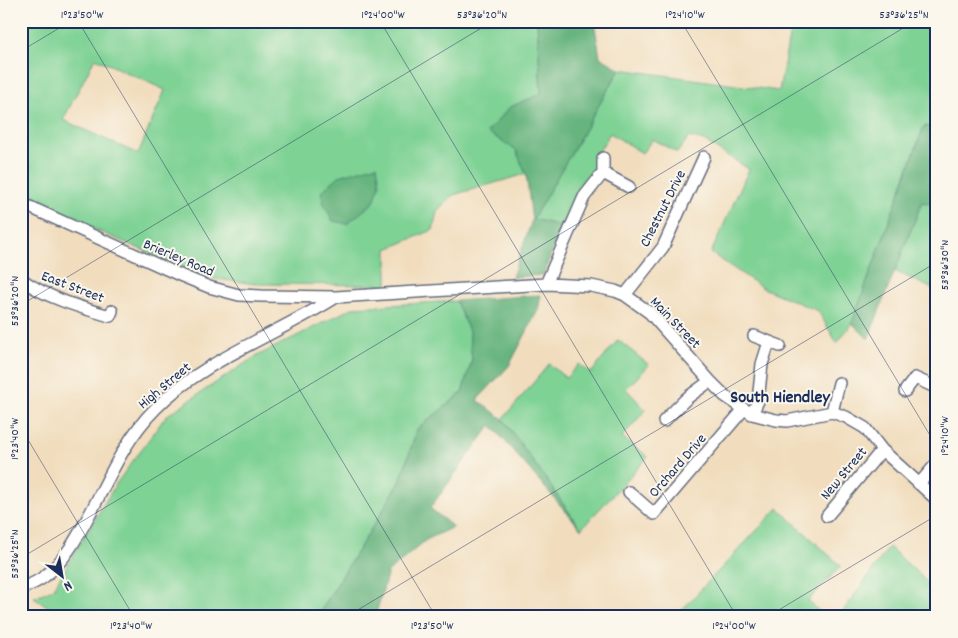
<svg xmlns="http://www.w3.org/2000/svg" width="958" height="638" viewBox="0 0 958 638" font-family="Dekko,sans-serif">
<rect width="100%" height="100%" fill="#fbf7ec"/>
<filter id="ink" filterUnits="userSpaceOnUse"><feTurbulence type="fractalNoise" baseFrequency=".02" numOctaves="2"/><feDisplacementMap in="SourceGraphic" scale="10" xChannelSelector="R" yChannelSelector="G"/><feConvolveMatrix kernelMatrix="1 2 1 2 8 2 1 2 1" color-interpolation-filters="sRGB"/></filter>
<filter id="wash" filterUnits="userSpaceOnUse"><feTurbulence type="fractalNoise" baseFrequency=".0096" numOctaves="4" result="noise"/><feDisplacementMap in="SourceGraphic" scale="20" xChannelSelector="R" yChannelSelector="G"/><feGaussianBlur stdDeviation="1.12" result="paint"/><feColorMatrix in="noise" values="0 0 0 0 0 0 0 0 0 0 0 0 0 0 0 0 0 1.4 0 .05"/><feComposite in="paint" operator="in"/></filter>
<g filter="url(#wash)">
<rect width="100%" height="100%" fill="#f1ddbd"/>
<path fill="#7ed294" stroke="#4c8079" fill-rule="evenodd" d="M 21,21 L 537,21 L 541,94 L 510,107 L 516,150 L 526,174 L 453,195 L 437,211 L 433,230 L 387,249 L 387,285 L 256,284 L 208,278 L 21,198 ZM 95,58 L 165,90 L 138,154 L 63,120 Z
M 792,21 L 937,21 L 937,128 L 924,126 L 852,323 L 837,343 L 818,311 L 763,288 L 711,253 L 749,169 L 704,141 L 689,137 L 677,153 L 653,139 L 642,153 L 610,133 L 596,156 L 598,169 L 579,194 L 562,226 L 532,220 L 620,69 L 779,91 Z
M 922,202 L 937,205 L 937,291 L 895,271 Z
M 456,301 L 469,331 L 472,360 L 462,393 L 417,429 L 400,482 L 317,617 L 63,617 L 34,597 L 53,589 L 116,484 L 166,416 L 253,358 L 354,307 Z
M 618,340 L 649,365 L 626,389 L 646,410 L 622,437 L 648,457 L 581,529 L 503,419 L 549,364 L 566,378 L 579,364 L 591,373 Z
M 778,508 L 841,566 L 808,601 L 826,617 L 675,617 Z
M 889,547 L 937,591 L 937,599 L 926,617 L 839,617 Z"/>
<path fill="#66b47e" stroke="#40726e" d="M 537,21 L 594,21 L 600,57 L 620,69 L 533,219 L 562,226 L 543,275 L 512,277 L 532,220 L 526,174 L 516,150 L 487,132 L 510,107 L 541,94 Z
M 924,126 L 937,128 L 937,205 L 922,202 L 868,339 L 852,323 Z
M 377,165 L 380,184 L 374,202 L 347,224 L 333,221 L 324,204 L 321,192 L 339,176 Z
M 541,295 L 538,310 L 509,366 L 477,400 L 503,419 L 581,529 L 491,425 L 430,508 L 453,527 L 426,540 L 388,572 L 375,617 L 317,617 L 400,482 L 417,429 L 462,393 L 472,360 L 469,331 L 456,301 Z"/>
</g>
<g filter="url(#ink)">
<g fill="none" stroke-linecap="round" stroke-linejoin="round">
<g stroke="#666c7f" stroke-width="14">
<path id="minor" d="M 603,158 L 603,173 L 629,187
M 21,203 L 182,276 L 209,287 L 239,295 L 262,296 L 336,297 L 546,284 L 591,286 L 615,291 L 625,295 L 650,313 L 710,381 L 725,396 L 744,409 L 752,414 L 776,420 L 787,421 L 832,412 L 846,417 L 865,428 L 882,450 L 937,500
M 21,279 C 47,298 79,307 110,316 L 112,311
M 546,284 L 584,197 L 603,173
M 625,295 L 663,247 L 704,157
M 754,336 L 780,346
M 905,391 L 915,378 L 937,388
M 832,412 L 839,383
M 752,414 L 758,401 L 762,364 L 769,342
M 664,421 L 687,398 L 710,381
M 919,484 L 937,463
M 629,492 L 654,514 L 744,409
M 827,516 L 882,450
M 21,589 C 29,585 38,582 45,576 C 67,559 80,532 93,508 C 111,473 127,437 155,409 C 201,361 280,333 336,297"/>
</g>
<use href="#minor" stroke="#fff" stroke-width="11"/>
</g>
</g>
<path fill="none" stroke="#1b2f5e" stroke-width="1" stroke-opacity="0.45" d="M 78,21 L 436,617M 380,21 L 737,617M 681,21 L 937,447M 21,51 L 71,21M 21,305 L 493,21M 21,428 L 134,617M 21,558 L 915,21M 346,617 L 937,262M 767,617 L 937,515"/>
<g text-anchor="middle" stroke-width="4" stroke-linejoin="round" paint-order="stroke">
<g font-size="15" fill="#1b2f5e" stroke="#fbf7ec">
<text transform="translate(662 208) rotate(-63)" y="5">Chestnut Drive</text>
<text transform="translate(179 257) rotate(23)" y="5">Brierley Road</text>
<text transform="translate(73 286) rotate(21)" y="5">East Street</text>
<text transform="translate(676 322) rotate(46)" y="5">Main Street</text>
<text transform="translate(164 385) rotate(-40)" y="5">High Street</text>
<text transform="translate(677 465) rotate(-49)" y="5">Orchard Drive</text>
<text transform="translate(843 473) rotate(-50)" y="5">New Street</text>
</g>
<g font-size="18" font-weight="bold" fill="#1b2f5e" stroke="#fbf7ec">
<text x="780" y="402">South Hiendley</text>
</g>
</g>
<rect width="958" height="638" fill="none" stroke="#fbf7ec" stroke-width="55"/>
<g transform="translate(62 576) rotate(149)" stroke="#fbf7ec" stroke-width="4" paint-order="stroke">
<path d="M0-4L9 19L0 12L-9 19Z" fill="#1b2f5e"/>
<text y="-8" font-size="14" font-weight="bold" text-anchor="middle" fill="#1b2f5e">N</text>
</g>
<rect x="28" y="28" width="902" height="582" fill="none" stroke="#1b2f5e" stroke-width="2"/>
<g font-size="12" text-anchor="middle" fill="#1b2f5e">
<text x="82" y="18">1°23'50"W</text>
<text x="383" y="18">1°24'00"W</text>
<text x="482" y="18">53°36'20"N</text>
<text x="685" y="18">1°24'10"W</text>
<text x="904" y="18">53°36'25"N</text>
<text transform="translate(944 265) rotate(-90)" y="4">53°36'30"N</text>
<text transform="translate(14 301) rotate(-90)" y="4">53°36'20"N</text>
<text transform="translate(944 436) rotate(-90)" y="4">1°24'10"W</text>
<text transform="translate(14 439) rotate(-90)" y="4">1°23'40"W</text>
<text transform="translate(14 554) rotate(-90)" y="4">53°36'25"N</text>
<text x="131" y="629">1°23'40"W</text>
<text x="432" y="629">1°23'50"W</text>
<text x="734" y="629">1°24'00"W</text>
</g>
</svg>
